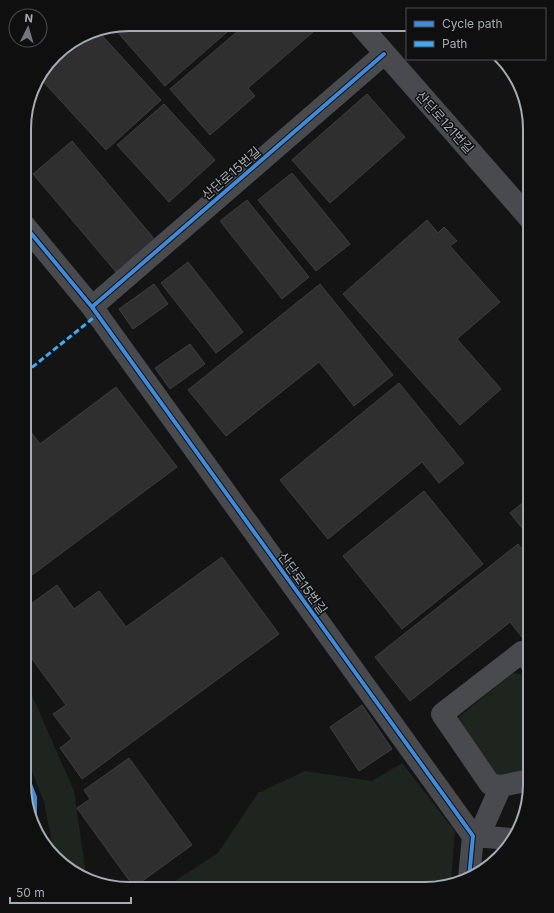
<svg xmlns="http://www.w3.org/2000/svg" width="554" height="913" viewBox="0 0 554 913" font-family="Inter,'Noto Sans KR',sans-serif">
<rect width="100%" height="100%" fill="#141415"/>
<path fill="#1e251f" d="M 513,673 L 520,674 L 530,685 L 530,772 L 499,777 L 458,722 L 459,717 Z
M 24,677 L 74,791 L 86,876 L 65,867 L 54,853 L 44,802 L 24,751 Z
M 402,763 L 455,831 L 451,884 L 425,889 L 164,888 L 218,853 L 258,793 L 305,771 L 372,781 Z"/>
<path fill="#2f2f30" stroke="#3d3e41" d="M 129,24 L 235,25 L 165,86 L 113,27 Z
M 245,25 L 321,25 L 248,88 L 255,96 L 210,135 L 170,89 Z
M 97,30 L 161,100 L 106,150 L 39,77 L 53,59 L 69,44 L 89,32 Z
M 367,94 L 405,137 L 330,203 L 292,160 Z
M 164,104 L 215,160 L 169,202 L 117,145 Z
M 72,141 L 156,241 L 117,273 L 33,174 Z
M 292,173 L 350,244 L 316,271 L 258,200 Z
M 247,200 L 309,277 L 282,299 L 220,221 Z
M 427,220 L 438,233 L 444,227 L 457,241 L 450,246 L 500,302 L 457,339 L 501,389 L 460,425 L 343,294 Z
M 188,262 L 243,332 L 216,353 L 161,283 Z
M 154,284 L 168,304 L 133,329 L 119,309 Z
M 320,284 L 393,375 L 354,406 L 319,362 L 226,436 L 188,390 Z
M 190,344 L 205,364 L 170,389 L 155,368 Z
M 399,383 L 464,463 L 439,483 L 422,462 L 328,539 L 280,480 Z
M 116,387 L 177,467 L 24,581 L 24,423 L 40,444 Z
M 424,491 L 483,564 L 402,629 L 343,556 Z
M 530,497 L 530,538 L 510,513 Z
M 518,544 L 530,558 L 530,647 L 510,622 L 410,701 L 375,657 Z
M 222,557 L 279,634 L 82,779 L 60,748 L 72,739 L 53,714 L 66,705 L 24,648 L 24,609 L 57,585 L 74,609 L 99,591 L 126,627 Z
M 362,705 L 392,749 L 359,771 L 330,727 Z
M 129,758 L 192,845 L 134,887 L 77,808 L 90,799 L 84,790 Z"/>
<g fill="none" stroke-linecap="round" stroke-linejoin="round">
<path stroke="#494a4d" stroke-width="22" d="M 360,25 L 530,219
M 25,226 L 92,307 L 473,836 L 469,878
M 92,307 L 384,54
M 530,780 L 501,786 L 490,784 L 442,714 L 522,652 L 530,662
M 473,836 L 512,839
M 479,836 L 501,786"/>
<path stroke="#3fa9f5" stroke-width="3" stroke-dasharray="6 3" stroke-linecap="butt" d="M 25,373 L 97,315"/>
<g stroke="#0f0f10" stroke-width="6">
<path id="cycleway" d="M 25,226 L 92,307 L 473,836 L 469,878
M 92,307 L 384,54
M 24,769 L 35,797 L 35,818 L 38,832"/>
</g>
<use href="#cycleway" stroke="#408adc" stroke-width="4"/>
</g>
<g text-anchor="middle" stroke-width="3" stroke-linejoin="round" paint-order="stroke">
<g font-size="13" fill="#a6acb5" stroke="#0f0f10">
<text transform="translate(445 122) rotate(48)" y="5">산단로121번길</text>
<text transform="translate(231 173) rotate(-41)" y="5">산단로15번길</text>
<text transform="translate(303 583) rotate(54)" y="5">산단로15번길</text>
</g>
</g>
<path d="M0 0H554V913H0ZM129 31H425A98 98 0 0 1 523 129V784A98 98 0 0 1 425 882H129A98 98 0 0 1 31 784V129A98 98 0 0 1 129 31Z" fill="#0f0f10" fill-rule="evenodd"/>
<path fill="none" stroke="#a6acb5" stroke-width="2" d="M129 31H425A98 98 0 0 1 523 129V784A98 98 0 0 1 425 882H129A98 98 0 0 1 31 784V129A98 98 0 0 1 129 31Z"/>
<rect x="406" y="8" width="140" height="52" fill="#0f0f10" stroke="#4b4e52"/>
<rect x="414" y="21" width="20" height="6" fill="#408adc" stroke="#4b4e52"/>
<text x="442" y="28" font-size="12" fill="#a6acb5">Cycle path</text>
<rect x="414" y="41" width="20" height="6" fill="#3fa9f5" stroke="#4b4e52"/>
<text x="442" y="48" font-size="12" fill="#a6acb5">Path</text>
<g transform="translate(28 28) rotate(5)"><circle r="19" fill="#0f0f10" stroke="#4b4e52"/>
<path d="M0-3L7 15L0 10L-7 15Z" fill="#73777d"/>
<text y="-6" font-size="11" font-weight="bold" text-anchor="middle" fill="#a6acb5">N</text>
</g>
<path d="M10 897v6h121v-6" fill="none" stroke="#a6acb5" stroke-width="2"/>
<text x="16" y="897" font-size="12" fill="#a6acb5" stroke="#0f0f10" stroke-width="3" paint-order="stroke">50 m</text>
</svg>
